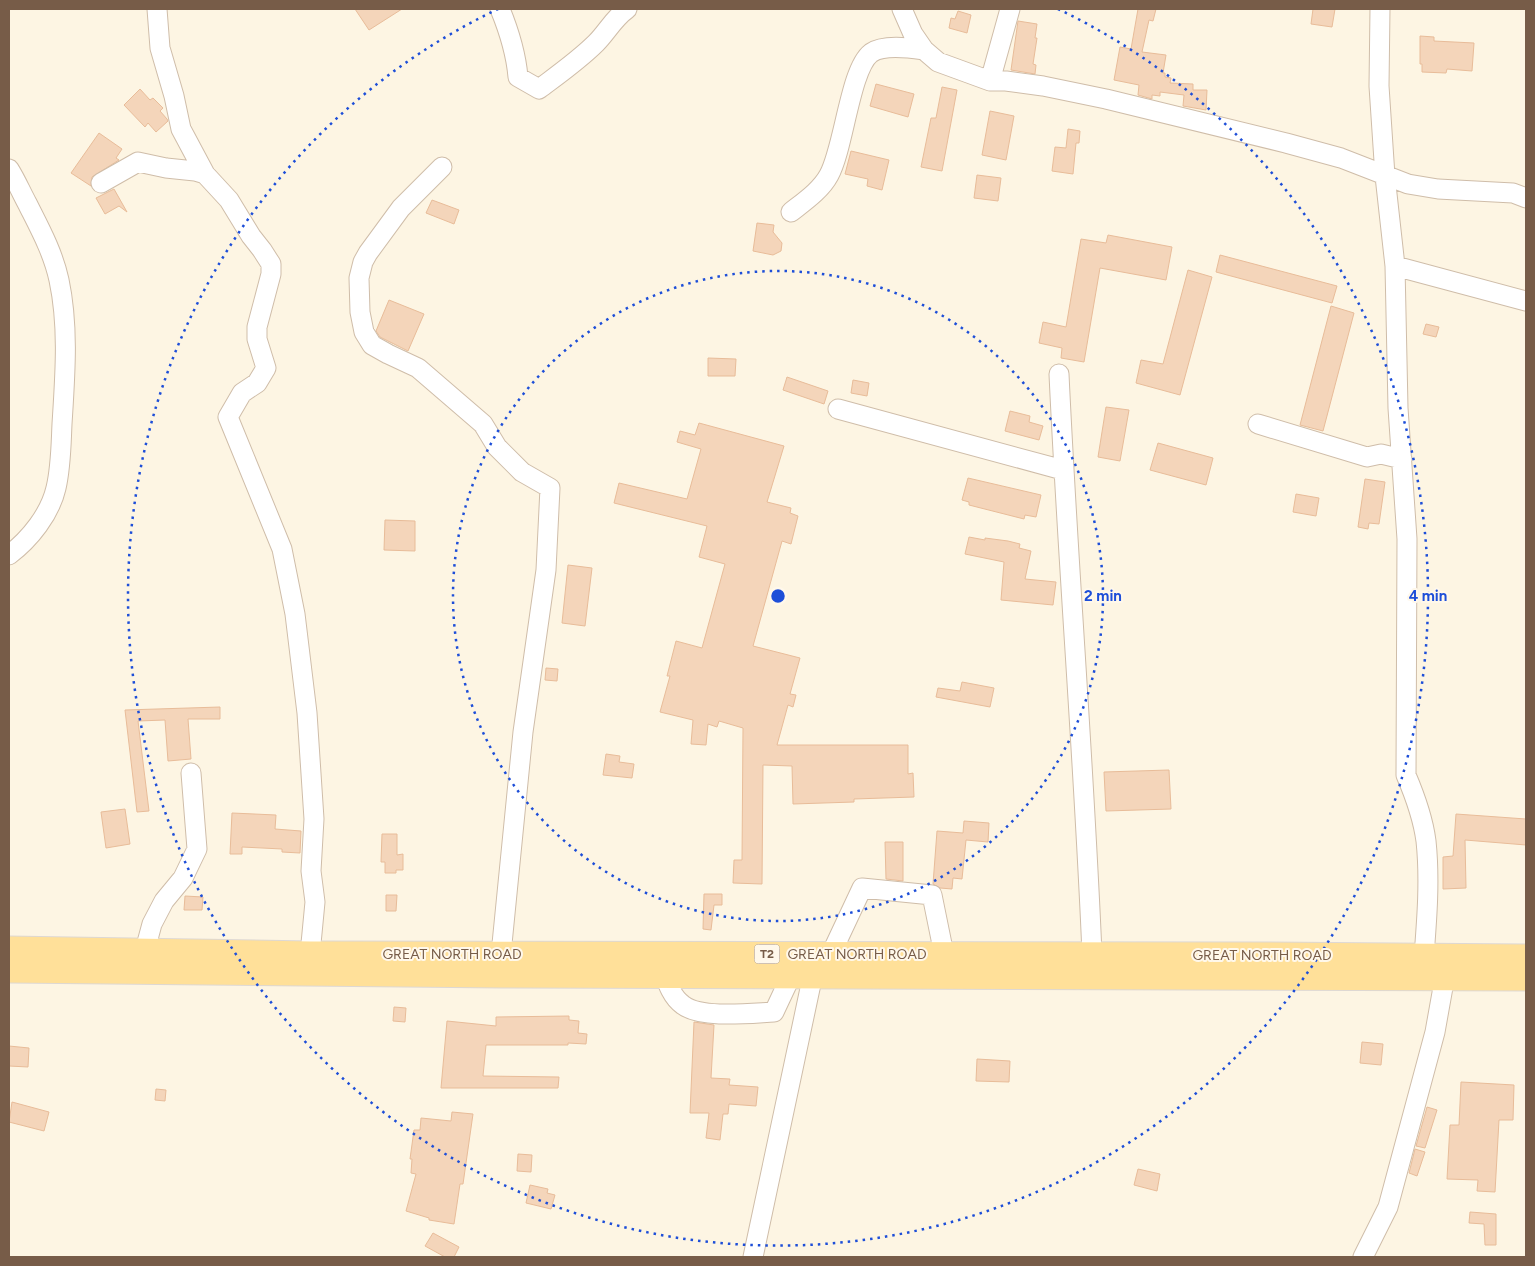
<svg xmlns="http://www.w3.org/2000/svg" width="1535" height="1266" viewBox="0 0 1535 1266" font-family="Figtree,sans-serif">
<rect width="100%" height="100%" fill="#fdf5e3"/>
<path fill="#f4d5ba" stroke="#e8bc99" d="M 355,9 L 402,9 L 369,30 Z
M 1138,9 L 1156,9 L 1153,21 L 1149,20 L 1142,52 L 1166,55 L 1163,73 L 1165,73 L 1165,77 L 1171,78 L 1170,83 L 1193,84 L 1193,90 L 1207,90 L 1206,110 L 1183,106 L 1184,95 L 1160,92 L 1160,96 L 1152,95 L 1152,99 L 1138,95 L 1139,85 L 1114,80 L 1120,47 L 1131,49 Z
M 1313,9 L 1335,9 L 1332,27 L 1311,24 Z
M 958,11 L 971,15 L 967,33 L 949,28 L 951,18 L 955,19 Z
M 1018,21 L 1037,24 L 1035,38 L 1037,38 L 1033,64 L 1036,65 L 1035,74 L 1011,70 Z
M 1420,36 L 1434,37 L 1434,41 L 1474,43 L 1472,71 L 1447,69 L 1446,73 L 1422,72 L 1422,64 L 1420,64 Z
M 876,84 L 914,94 L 908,117 L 870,106 Z
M 942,87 L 957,90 L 942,171 L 921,167 L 931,118 L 936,118 Z
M 140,89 L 150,100 L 153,98 L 163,108 L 160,111 L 167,119 L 168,121 L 156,132 L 148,123 L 145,127 L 124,105 Z
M 990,111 L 1014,116 L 1006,160 L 982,155 Z
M 1068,129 L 1080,131 L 1079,143 L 1076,143 L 1073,174 L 1052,171 L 1055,147 L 1066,148 Z
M 99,133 L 122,149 L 116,158 L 119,160 L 92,177 L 91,186 L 71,173 Z
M 851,151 L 889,160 L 882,190 L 867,186 L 868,179 L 845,174 Z
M 977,175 L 1001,178 L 998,201 L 974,198 Z
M 114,189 L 127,212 L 119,206 L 105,214 L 96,198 Z
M 432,200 L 459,210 L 454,224 L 426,213 Z
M 757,223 L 774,225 L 773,232 L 782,243 L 781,251 L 773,255 L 753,251 Z
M 1108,235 L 1172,247 L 1166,280 L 1100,268 L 1084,362 L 1061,358 L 1062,348 L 1039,343 L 1043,322 L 1066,327 L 1081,239 L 1106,243 Z
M 1220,255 L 1337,286 L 1332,303 L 1216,272 Z
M 1188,270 L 1212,277 L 1180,395 L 1136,383 L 1141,360 L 1163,364 Z
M 389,300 L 424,314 L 408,351 L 380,337 L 376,331 Z
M 1331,306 L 1354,313 L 1323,431 L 1300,425 Z
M 1426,324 L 1439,327 L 1436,337 L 1423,334 Z
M 708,358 L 736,359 L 735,376 L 708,376 Z
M 787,377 L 828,391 L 824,404 L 783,390 Z
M 853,380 L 869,383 L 867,396 L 851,393 Z
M 1106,407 L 1129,410 L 1120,461 L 1098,457 Z
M 1010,411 L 1030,416 L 1029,422 L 1043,426 L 1039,440 L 1005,431 Z
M 699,423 L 784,446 L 767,502 L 791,508 L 790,513 L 798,516 L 791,544 L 782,541 L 753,646 L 800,658 L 790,694 L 796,695 L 793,707 L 788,705 L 777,745 L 908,745 L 908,774 L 913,773 L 914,797 L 854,799 L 854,802 L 793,804 L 792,766 L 763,765 L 762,884 L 733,883 L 734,860 L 742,860 L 743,728 L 719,721 L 717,727 L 708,724 L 706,745 L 691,744 L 693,720 L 660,712 L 670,676 L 667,676 L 676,641 L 702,648 L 725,564 L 699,557 L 707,526 L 614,503 L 619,483 L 687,499 L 701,449 L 677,442 L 680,431 L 695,435 Z
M 1158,443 L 1213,458 L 1206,485 L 1150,470 Z
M 968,478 L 1041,495 L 1036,517 L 1025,515 L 1024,519 L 969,505 L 969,502 L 962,500 Z
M 1365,479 L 1385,482 L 1379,524 L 1369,523 L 1368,529 L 1358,527 Z
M 1296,494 L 1319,498 L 1316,516 L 1293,512 Z
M 385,520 L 415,521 L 415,551 L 384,550 Z
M 969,537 L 985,540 L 985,538 L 1008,541 L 1020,544 L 1019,548 L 1031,551 L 1025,579 L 1056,582 L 1053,605 L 1001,600 L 1004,562 L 965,554 Z
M 568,565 L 592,568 L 585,626 L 562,623 Z
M 546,668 L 558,669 L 557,681 L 545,680 Z
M 962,682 L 994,688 L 990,707 L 936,697 L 938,688 L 960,691 Z
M 220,707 L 220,719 L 188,719 L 191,759 L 168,761 L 165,720 L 138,721 L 149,811 L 137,812 L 125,710 Z
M 606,754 L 620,756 L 619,762 L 634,764 L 632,778 L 603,775 Z
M 1169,770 L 1171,809 L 1106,811 L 1104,772 Z
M 125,809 L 130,844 L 106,848 L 101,812 Z
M 232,813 L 276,815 L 275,829 L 301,831 L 300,853 L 282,852 L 282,849 L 242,847 L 242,854 L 230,854 Z
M 1456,814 L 1526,819 L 1526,845 L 1465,840 L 1466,888 L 1443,889 L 1443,857 L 1453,856 Z
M 964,821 L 989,823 L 988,842 L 966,840 L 962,879 L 953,878 L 952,889 L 940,888 L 933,884 L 937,831 L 963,833 Z
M 382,834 L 397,834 L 397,855 L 403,854 L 403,870 L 396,870 L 396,873 L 385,873 L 385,862 L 381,862 Z
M 885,842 L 903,842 L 903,881 L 886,879 Z
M 704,894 L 722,894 L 722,905 L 714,905 L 711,930 L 703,929 Z
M 386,895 L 397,895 L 396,911 L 386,911 Z
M 185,896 L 203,897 L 202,910 L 184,910 Z
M 394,1007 L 406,1008 L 405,1022 L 393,1021 Z
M 569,1016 L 569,1020 L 579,1021 L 578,1033 L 587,1034 L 586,1044 L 568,1043 L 568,1045 L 486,1045 L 483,1076 L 559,1077 L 558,1088 L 441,1088 L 447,1021 L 496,1026 L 496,1017 Z
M 694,1022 L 714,1025 L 711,1078 L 730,1079 L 729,1085 L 758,1087 L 756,1106 L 729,1104 L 728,1114 L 723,1114 L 720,1140 L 706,1138 L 709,1113 L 690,1113 Z
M 1362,1042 L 1383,1044 L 1381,1065 L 1360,1063 Z
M 9,1046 L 29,1048 L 28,1067 L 9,1066 Z
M 977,1059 L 1010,1061 L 1009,1082 L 976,1081 Z
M 1461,1082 L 1514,1085 L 1513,1120 L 1499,1120 L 1495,1192 L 1477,1191 L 1478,1180 L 1447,1179 L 1450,1125 L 1459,1125 Z
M 156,1089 L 166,1090 L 165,1101 L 155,1100 Z
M 12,1102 L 49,1112 L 44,1131 L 9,1122 Z
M 1427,1107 L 1437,1110 L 1425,1148 L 1416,1146 Z
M 452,1112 L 473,1114 L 463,1184 L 460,1184 L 454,1224 L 429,1220 L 429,1218 L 406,1211 L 416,1174 L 411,1173 L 412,1159 L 410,1159 L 414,1130 L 420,1130 L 421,1118 L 451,1121 Z
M 1415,1149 L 1425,1152 L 1417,1176 L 1409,1173 Z
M 518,1154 L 532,1155 L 531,1172 L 517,1171 Z
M 1138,1169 L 1160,1174 L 1157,1191 L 1134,1185 Z
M 530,1185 L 548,1189 L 547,1193 L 555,1195 L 551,1209 L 526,1203 Z
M 1470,1212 L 1496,1214 L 1496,1245 L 1485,1245 L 1484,1224 L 1469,1223 Z
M 433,1233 L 459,1247 L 454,1257 L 445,1257 L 425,1246 Z"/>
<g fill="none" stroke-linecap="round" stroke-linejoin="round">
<g stroke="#cfbda9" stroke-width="21">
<path id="minor" d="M 157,9 L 160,48 L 174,96 L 181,129 L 205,174 L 229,200 L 251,236 L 262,250 L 271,264 L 271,274 L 257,327 L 257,339 L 266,368 L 257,383 L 242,393 L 228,417 L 282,549 L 295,614 L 307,713 L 314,819 L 311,871 L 315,902 L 310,954
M 500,9 C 509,31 516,53 518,77 L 539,89 C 559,74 579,60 596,43 C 607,32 614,18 627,9
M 902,9 L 913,34 L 924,50 L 938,62 L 990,81 L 1006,81 L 1043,86 L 1106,99 L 1286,143 L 1341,158 L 1408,184 L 1438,189 L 1513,193 L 1526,198
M 1380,9 L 1379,86 L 1385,176 L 1395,266 L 1398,408 L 1407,539 L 1406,775 C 1415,796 1423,818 1426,841 C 1430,879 1427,918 1424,956
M 990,81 L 1010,9
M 442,167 L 401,208 L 368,253 L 363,262 L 359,278 L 360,312 L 364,332 L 372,345 L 388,354 L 418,368 L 483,424 L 497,447 L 522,472 L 550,488 L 546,570 L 523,732 L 501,954
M 9,169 C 16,180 21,192 27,203 C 39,227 53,252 59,280 C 69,327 65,376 62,424 C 61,445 61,467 56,488 C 50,514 30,539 9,555
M 101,183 L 138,162 L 166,168 L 195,171 L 205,174
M 791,212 C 805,201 821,190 829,175 C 844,148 850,69 871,53 C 884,44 910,48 924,50
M 1395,266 L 1526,301
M 1059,374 C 1068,568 1084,761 1092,954
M 838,409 L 1063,470
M 1258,424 L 1367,457 L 1381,454 L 1402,459
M 145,950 L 152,924 L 164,901 L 183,878 L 197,849 L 191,773
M 831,954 L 862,888 L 932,895 L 944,954
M 661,965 C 666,978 670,996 683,1005 C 701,1019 752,1013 774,1012 L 790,978 L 797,967
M 753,1257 L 815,965
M 1363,1257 L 1388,1207 L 1435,1032 L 1447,965"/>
</g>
<g stroke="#ded8d3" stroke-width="27">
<path id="major" d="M 9,949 L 310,954 L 1271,955 L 1526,957
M 9,970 L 501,975 L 1526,978"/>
</g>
<use href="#minor" stroke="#fff" stroke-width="19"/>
<use href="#major" stroke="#ffe099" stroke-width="25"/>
</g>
<g fill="none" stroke="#1d4ed8" stroke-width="2.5" stroke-dasharray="2.5 5">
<circle cx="778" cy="596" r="325"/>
<path d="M1058 9A650 650 0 1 1 498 9"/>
</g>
<g text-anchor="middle" stroke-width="4" stroke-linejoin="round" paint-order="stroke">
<rect fill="#fff8eb" stroke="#a08b79" stroke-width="1" x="754.5" y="944.5" width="25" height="19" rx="4"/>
<g font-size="12" font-weight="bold" fill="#775c48">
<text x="767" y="958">T2</text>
</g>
<g font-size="14" fill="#775c48" stroke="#fff8eb">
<text x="452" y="959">GREAT NORTH ROAD</text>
<text x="857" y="959">GREAT NORTH ROAD</text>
<text x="1262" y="960">GREAT NORTH ROAD</text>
</g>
</g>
<circle cx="778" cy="596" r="8" fill="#1d4ed8" stroke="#fff8eb" stroke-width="2.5"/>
<g font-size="15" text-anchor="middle" font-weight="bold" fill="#1d4ed8" stroke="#fff8eb" stroke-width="4" stroke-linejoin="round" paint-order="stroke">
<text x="1103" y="601">2 min</text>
<text x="1428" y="601">4 min</text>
</g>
<rect width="1535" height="1266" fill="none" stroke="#775c48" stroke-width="20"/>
</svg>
